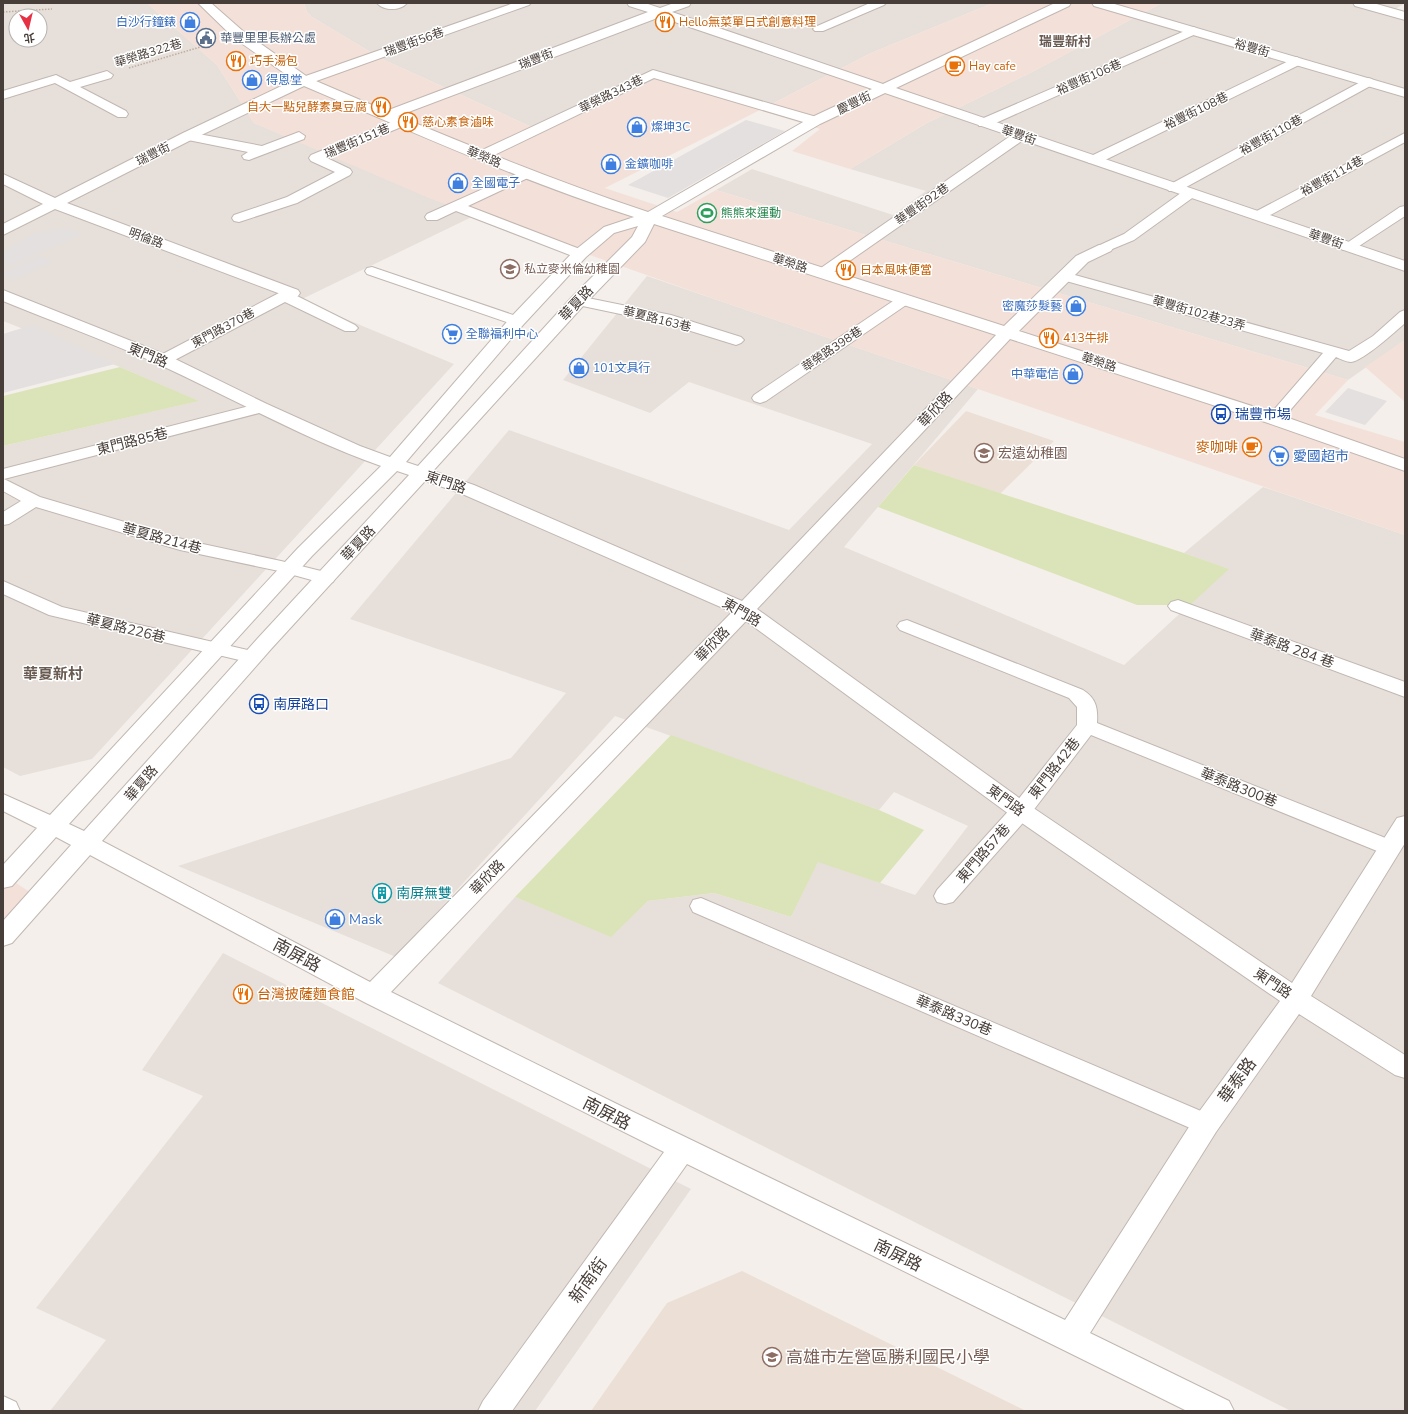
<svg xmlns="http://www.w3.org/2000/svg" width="1408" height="1414" viewBox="0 0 1408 1414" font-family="'Nunito Sans','Noto Sans TC',sans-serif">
<rect width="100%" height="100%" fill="#f4efeb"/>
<path fill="#e7e0da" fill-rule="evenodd" d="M 3,3 L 147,3 L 217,65 L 254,123 L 476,215 L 300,300 L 454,364 L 92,759 L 20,776 L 3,767 L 3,446 L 198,401 L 120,367 L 3,321 ZM 16,16 L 40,16 L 40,40 L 16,40 Z
M 304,3 L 993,3 L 871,53 L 760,110 L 659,78 L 543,132 L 382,59 L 312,17 L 307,12 Z
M 1162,3 L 1405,3 L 1386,15 L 1405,21 L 1405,340 L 1348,380 L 716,190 L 752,169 L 893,215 L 926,191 L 850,169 L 927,123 L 1032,72 Z
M 647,276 L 978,389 L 844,547 L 1124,665 L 1228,569 L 1184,553 L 1263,487 L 1405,535 L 1405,1411 L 1291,1411 L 438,983 L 515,897 L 611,936 L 648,901 L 714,893 L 791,917 L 818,861 L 915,895 L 968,826 L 894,792 L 879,810 L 615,716 L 396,957 L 178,866 L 511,758 L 566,693 L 350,619 L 509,430 L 789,530 L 872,444 L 689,382 L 650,413 L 563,380 Z
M 223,953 L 691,1189 L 535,1411 L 50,1411 L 106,1340 L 36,1308 L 203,1096 L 142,1070 Z"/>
<path fill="#f3e1d9" d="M 147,3 L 304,3 L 307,12 L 312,17 L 382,59 L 543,132 L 659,78 L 760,110 L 871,53 L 993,3 L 1162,3 L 1032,72 L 927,123 L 850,169 L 792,151 L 820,129 L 760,110 L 605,188 L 677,212 L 716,190 L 1348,380 L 1315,415 L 1405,442 L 1405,535 L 723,302 L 434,200 L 254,123 L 217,65 Z
M 1405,340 L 1405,402 L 1365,367 Z
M 3,874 L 43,901 L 3,948 Z"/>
<path fill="#ece0d6" d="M 966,411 L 1054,441 L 1000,494 L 914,465 Z
M 742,1271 L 1026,1411 L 591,1411 L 667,1303 Z"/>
<path fill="#dbe4b8" d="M 120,367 L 199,401 L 3,446 L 3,396 Z
M 914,465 L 1184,553 L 1229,569 L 1190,605 L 1137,605 L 878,507 Z
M 671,735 L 879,810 L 924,830 L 880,883 L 818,862 L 791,917 L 714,893 L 648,901 L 611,937 L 515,897 Z"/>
<path fill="#e3e0df" d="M 746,120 L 785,131 L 668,198 L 628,185 Z
M 65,228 L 82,234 L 3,269 L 3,251 L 33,234 Z
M 38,256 L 53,262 L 13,280 L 3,276 L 3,272 Z
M 32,325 L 115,364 L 3,393 L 3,334 Z
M 1348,388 L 1387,401 L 1365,425 L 1325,412 Z"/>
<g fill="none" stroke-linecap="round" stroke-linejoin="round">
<g stroke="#c2b7b1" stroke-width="2">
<path id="lane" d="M 377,3 L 407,3 C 400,11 384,11 377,3 Z
M 514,3 L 531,3 L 529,5 L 308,84 L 300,84 L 298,81 L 300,78 Z
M 870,3 L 886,3 L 884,5 L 823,31 L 815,31 L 813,29 L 815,27 Z
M 1194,27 L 1200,31 L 1198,33 L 989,126 L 979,126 L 978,123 L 979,120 Z
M 1297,57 L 1303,61 L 1301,64 L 1099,163 L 1089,163 L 1087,160 L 1089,157 Z
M 653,70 L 820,118 L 821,121 L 815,125 L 810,124 L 654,78 L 486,159 L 476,159 L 474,156 L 476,153 Z
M 107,71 L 113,75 L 111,78 L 80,87 L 126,111 L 128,114 L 126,117 L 118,117 L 55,83 L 3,99 L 3,91 L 56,75 L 70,82 Z
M 1368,78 L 1372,79 L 1374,82 L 1372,85 L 1179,191 L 1169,191 L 1167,188 L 1169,185 Z
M 401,118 L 406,119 L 407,122 L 406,125 L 327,158 L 350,169 L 352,172 L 350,175 L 297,203 L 239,222 L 234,221 L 232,218 L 234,215 L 287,197 L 335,172 L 311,161 L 309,158 L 311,155 Z
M 1021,131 L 1026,132 L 1027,135 L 1026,138 L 828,276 L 818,276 L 816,273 L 818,270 L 1016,132 Z
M 188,132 L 262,146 L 299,132 L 305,136 L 304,139 L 249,160 L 244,159 L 242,156 L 248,152 L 183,139 L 182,136 L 183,133 Z
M 1405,133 L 1405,142 L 1263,219 L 1253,219 L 1251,216 L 1253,213 Z
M 525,170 L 530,171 L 532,174 L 530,177 L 468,206 L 585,251 L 587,254 L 585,257 L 575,257 L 456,211 L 437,220 L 427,220 L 425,217 L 427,214 Z
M 1190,189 L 1195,190 L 1197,193 L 1195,196 L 1134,240 L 1105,252 L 1100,251 L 1098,248 L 1100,245 L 1124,234 L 1185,190 Z
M 1405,206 L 1405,216 L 1353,250 L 1343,250 L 1341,247 L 1400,207 Z
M 372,267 L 522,318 L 525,321 L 522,324 L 512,324 L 367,274 L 365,271 L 367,268 Z
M 1064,272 L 1349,351 L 1373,336 L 1400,312 L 1405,310 L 1405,323 C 1395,332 1363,361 1351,362 C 1346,362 1341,359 1336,357 L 1280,422 L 1274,424 L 1268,422 L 1266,419 L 1323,353 L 1059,279 L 1057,276 L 1059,273 Z
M 292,289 L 297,290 L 299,293 L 297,296 L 355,325 L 358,328 L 355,331 L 345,331 L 285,302 L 169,363 L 157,363 L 155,360 L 157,357 L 279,293 Z
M 578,296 L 671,315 L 741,337 L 744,340 L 741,343 L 736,345 L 668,324 L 573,304 L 570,301 L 573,298 Z
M 904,296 L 909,297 L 911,300 L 909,303 L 766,401 L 760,403 L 754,401 L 752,398 L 754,395 L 899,297 Z
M 261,403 L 267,405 L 269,408 L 267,411 L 4,479 L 40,497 L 189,541 L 281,561 L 333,574 L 335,578 L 333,582 L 326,584 L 279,571 L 180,550 L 36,507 L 9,524 L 3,525 L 3,512 L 21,501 L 3,491 L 3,469 Z
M 3,581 L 62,607 L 252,651 L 259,653 L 262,657 L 259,661 L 252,663 L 49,615 L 3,594 Z
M 907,620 L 1083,690 C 1096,698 1098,708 1097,723 L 1398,843 L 1401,848 L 1398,853 L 1390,855 L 1382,853 L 1091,735 L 1029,816 L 953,902 L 945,904 L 937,902 L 934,896 L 937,890 L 1013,806 L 1077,725 L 1077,707 L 1069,698 L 900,630 L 897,626 L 900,622 Z
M 701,898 L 1215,1117 L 1219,1124 L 1215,1131 L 1206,1134 L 1197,1131 L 693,912 L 690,906 L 693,900 Z
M 3,1396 L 16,1402 L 20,1411 L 3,1411 Z"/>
</g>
<g stroke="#c2b7b1" stroke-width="2">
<path id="street" d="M 198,3 L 211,3 L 244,32 L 309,78 L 386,111 L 648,12 L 629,6 L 627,3 L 645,3 L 660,8 L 674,3 L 691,3 L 689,6 L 672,12 L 883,84 L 1055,3 L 1071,3 L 1069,6 L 896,88 L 1405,261 L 1405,271 L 885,93 L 820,124 L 662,216 L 1004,326 L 1076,256 L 1099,245 L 1111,245 L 1113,248 L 1111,251 L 1088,262 L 1019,331 L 1280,415 L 1405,459 L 1405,471 L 1268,423 L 1010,339 L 757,609 L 1029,805 L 1292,983 L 1397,818 L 1405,816 L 1405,843 L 1311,996 L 1405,1055 L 1405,1078 L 1395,1075 L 1299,1014 L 1216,1132 L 1090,1333 L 1229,1401 L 1234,1411 L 1187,1411 L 687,1164 L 512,1411 L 478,1411 L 483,1401 L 664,1152 L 364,1002 L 90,855 L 12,943 L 3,946 L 3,921 L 71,845 L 56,837 L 12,886 L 3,888 L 3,865 L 37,828 L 3,811 L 3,794 L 50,815 L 298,548 L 381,466 C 304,439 232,398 158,364 C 107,341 54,322 3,301 L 3,290 L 169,356 L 267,404 L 360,446 L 390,457 L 511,317 L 574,251 L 604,227 L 634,217 C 521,181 413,132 304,86 L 193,139 L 67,203 L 298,290 L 300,293 L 298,296 L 292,298 L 286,296 L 55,209 L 3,235 L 3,224 L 43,204 L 3,184 L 3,174 L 55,198 L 183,133 L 294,80 L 234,38 ZM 660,17 L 872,89 L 810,118 L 648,212 C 563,184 480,150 398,116 ZM 654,224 L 996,335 L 742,601 L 474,485 L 433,471 L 584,305 L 645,242 ZM 638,226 L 632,237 L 572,297 L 418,466 L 406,462 L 523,325 L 586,257 L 614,233 ZM 397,471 L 409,475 L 258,638 L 84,831 L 69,824 L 312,556 ZM 425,481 L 460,493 L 732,612 L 370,982 L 102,841 L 272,648 ZM 746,621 L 1013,817 L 1280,1001 L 1196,1116 L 1065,1320 L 621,1106 L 391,992 Z
M 1092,3 L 1111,3 L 1405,89 L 1405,97 L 1094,6 Z
M 1353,3 L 1373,3 L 1405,12 L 1405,20 L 1355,6 Z
M 1178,600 L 1405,682 L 1405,697 L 1171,610 L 1168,606 L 1171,602 Z"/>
</g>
<path stroke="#bfada1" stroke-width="1.5" stroke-dasharray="1.5 1.5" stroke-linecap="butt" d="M 3,12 L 52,9
M 129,68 L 214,43"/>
<use href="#lane" fill="#fff" fill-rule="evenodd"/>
<use href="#street" fill="#fff" fill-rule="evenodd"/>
</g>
<defs>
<g id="shop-ring" transform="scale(1)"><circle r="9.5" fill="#fff" stroke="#3f7fe0" stroke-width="1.5"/><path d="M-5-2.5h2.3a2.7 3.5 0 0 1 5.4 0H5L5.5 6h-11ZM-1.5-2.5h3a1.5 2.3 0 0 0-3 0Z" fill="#3f7fe0"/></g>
<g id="restaurant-ring" transform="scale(1)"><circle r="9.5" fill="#fff" stroke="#e8710a" stroke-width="1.5"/><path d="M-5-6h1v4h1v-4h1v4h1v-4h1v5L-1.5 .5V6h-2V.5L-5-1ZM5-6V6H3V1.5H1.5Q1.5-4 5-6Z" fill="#e8710a"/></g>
<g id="civic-ring" transform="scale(1)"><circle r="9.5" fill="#fff" stroke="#5c6f8a" stroke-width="1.5"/><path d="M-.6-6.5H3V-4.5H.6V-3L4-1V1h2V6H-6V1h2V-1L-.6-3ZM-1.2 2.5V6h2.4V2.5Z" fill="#5c6f8a"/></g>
<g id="cafe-ring" transform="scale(1)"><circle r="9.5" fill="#fff" stroke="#e8710a" stroke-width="1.5"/><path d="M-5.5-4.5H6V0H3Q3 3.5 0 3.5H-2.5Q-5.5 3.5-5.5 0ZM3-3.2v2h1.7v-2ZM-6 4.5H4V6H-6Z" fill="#e8710a"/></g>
<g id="stadium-ring" transform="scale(1)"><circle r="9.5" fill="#fff" stroke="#2e9e5b" stroke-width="1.5"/><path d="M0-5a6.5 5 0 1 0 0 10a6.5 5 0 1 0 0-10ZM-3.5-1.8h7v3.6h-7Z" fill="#2e9e5b"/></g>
<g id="school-ring" transform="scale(1)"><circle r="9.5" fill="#fff" stroke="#8d6e63" stroke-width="1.5"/><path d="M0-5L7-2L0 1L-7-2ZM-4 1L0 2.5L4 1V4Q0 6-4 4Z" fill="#8d6e63"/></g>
<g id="supermarket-ring" transform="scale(1)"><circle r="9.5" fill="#fff" stroke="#3f7fe0" stroke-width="1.5"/><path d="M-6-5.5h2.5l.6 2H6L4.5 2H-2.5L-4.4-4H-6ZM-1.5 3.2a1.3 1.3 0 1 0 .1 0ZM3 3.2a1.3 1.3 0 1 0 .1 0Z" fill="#3f7fe0"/></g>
<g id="bus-ring" transform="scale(1)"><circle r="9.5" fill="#fff" stroke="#1a4fb4" stroke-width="1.5"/><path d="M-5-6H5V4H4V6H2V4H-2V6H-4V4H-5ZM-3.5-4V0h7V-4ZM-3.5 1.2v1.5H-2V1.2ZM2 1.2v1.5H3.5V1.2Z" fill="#1a4fb4"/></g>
<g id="building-ring" transform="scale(1)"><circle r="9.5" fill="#fff" stroke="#0f9aa8" stroke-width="1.5"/><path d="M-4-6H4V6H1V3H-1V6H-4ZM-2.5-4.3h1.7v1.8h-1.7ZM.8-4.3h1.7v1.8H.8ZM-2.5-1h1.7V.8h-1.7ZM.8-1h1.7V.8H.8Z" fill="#0f9aa8"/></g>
</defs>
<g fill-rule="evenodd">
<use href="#shop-ring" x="190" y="22"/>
<use href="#restaurant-ring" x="665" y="22"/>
<use href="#civic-ring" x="206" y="38"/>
<use href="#restaurant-ring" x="236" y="61"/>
<use href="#cafe-ring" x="955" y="66"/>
<use href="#shop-ring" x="252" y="80"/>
<use href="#restaurant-ring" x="381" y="107"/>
<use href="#restaurant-ring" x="408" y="122"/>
<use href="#shop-ring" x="637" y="127"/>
<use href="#shop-ring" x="611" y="164"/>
<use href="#shop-ring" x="458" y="183"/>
<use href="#stadium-ring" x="707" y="213"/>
<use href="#school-ring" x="510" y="269"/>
<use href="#restaurant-ring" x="846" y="270"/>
<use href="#shop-ring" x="1076" y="306"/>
<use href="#supermarket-ring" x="452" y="334"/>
<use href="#restaurant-ring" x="1049" y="338"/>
<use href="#shop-ring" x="579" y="368"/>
<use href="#shop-ring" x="1073" y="374"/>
<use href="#bus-ring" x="1221" y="414"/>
<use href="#cafe-ring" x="1252" y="447"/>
<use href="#school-ring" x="984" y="453"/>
<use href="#supermarket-ring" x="1279" y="456"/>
<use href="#bus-ring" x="259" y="704"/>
<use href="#building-ring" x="382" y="893"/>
<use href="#shop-ring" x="335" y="919"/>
<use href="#restaurant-ring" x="243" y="994"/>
<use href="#school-ring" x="772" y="1357"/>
</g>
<g text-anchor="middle" stroke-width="3" stroke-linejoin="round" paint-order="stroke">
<g font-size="12" fill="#366cbe" stroke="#fff" text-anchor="start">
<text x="176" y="26" text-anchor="end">白沙行鐘錶</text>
<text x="266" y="84">得恩堂</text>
<text x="651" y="131">燦坤3C</text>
<text x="625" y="168">金鑛咖啡</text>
<text x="472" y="187">全國電子</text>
<text x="1062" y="310" text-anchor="end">密魔莎髮藝</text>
<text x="466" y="338">全聯福利中心</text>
<text x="593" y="372">101文具行</text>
<text x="1059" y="378" text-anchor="end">中華電信</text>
</g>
<g font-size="12" fill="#c56008" stroke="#fff" text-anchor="start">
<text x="679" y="26">Hello無菜單日式創意料理</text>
<text x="250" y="65">巧手湯包</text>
<text x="969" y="70">Hay cafe</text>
<text x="367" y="111" text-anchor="end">自大一點兒酵素臭豆腐</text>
<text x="422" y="126">慈心素食滷味</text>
<text x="860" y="274">日本風味便當</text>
<text x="1063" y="342">413牛排</text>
</g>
<g font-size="12" fill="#4e5e75" stroke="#fff" text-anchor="start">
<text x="220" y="42">華豐里里長辦公處</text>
</g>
<g font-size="12" fill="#483e39" stroke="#fff">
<text transform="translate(414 42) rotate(-20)" y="4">瑞豐街56巷</text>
<text transform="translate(1252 48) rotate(16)" y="4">裕豐街</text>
<text transform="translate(148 53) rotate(-17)" y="4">華榮路322巷</text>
<text transform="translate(536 59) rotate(-21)" y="4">瑞豐街</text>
<text transform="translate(1089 77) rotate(-24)" y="4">裕豐街106巷</text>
<text transform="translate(611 94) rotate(-26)" y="4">華榮路343巷</text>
<text transform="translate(854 103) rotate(-26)" y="4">慶豐街</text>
<text transform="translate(1196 111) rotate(-26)" y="4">裕豐街108巷</text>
<text transform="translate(1019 135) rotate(19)" y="4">華豐街</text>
<text transform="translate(1271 135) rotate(-29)" y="4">裕豐街110巷</text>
<text transform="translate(357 141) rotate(-23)" y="4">瑞豐街151巷</text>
<text transform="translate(153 154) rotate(-27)" y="4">瑞豐街</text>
<text transform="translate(484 157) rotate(23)" y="4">華榮路</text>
<text transform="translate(1332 176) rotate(-29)" y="4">裕豐街114巷</text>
<text transform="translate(922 204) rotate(-35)" y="4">華豐街92巷</text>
<text transform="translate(146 238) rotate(20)" y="4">明倫路</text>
<text transform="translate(1326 239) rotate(19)" y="4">華豐街</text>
<text transform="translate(790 263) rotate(18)" y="4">華榮路</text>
<text transform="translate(1199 313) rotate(16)" y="4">華豐街102巷23弄</text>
<text transform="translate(657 319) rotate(14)" y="4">華夏路163巷</text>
<text transform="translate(223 328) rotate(-28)" y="4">東門路370巷</text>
<text transform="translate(832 349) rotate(-34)" y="4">華榮路398巷</text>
<text transform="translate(1099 362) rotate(18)" y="4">華榮路</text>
</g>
<g font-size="12" fill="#27864d" stroke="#fff" text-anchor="start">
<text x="721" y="217">熊熊來運動</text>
</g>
<g font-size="12" fill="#785e54" stroke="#fff" text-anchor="start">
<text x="524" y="273">私立麥米倫幼稚園</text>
</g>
<g font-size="13" font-weight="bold" fill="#695a52" stroke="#fff">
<text x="1065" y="46">瑞豐新村</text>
</g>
<g font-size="14" fill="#483e39" stroke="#fff">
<text transform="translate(576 303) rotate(-47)" y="5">華夏路</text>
<text transform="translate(148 355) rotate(23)" y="5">東門路</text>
<text transform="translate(935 409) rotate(-47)" y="5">華欣路</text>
<text transform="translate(132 441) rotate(-14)" y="5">東門路85巷</text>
<text transform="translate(446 482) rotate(19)" y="5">東門路</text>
<text transform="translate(162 538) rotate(15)" y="5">華夏路214巷</text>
<text transform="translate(358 543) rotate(-47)" y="5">華夏路</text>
<text transform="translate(742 612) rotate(30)" y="5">東門路</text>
<text transform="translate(126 628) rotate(14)" y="5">華夏路226巷</text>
<text transform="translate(712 644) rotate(-46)" y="5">華欣路</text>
<text transform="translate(1292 648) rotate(20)" y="5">華泰路 284 巷</text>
<text transform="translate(1054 768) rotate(-52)" y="5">東門路42巷</text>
<text transform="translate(141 783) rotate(-49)" y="5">華夏路</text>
<text transform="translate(1239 787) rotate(22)" y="5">華泰路300巷</text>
<text transform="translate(1006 800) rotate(36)" y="5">東門路</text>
<text transform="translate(983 853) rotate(-49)" y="5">東門路57巷</text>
<text transform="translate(487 877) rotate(-46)" y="5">華欣路</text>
<text transform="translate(1273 983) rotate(34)" y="5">東門路</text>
<text transform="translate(954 1015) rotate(23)" y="5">華泰路330巷</text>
</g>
<g font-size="14" fill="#164399" stroke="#fff" text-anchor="start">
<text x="1235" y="419">瑞豐市場</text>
<text x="273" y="709">南屏路口</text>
</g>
<g font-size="14" fill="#c56008" stroke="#fff" text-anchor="end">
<text x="1238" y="452">麥咖啡</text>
<text x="257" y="999" text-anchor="start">台灣披薩麵食館</text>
</g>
<g font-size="14" fill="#785e54" stroke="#fff" text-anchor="start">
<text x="998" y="458">宏遠幼稚園</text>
</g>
<g font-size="14" fill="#366cbe" stroke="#fff" text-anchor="start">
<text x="1293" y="461">愛國超市</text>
<text x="349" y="924">Mask</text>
</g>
<g font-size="14" fill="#0d838f" stroke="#fff" text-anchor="start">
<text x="396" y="898">南屏無雙</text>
</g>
<g font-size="15" font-weight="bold" fill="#695a52" stroke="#fff">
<text x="53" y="679">華夏新村</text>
</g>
<g font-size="17" fill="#483e39" stroke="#fff">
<text transform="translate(297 955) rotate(28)" y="6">南屏路</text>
<text transform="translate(1237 1080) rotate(-54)" y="6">華泰路</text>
<text transform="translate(607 1113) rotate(27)" y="6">南屏路</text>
<text transform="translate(898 1255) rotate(26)" y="6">南屏路</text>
<text transform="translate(588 1280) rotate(-54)" y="6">新南街</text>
</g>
<g font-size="17" fill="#785e54" stroke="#fff" text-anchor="start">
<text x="786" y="1363">高雄市左營區勝利國民小學</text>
</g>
</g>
<rect width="1408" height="1414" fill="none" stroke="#483e39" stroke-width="8"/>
<g transform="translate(28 28) rotate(172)"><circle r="19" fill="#ffffff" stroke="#b6b2b0"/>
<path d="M0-3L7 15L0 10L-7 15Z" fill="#e63044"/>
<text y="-6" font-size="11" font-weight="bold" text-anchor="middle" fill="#483e39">北</text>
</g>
</svg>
